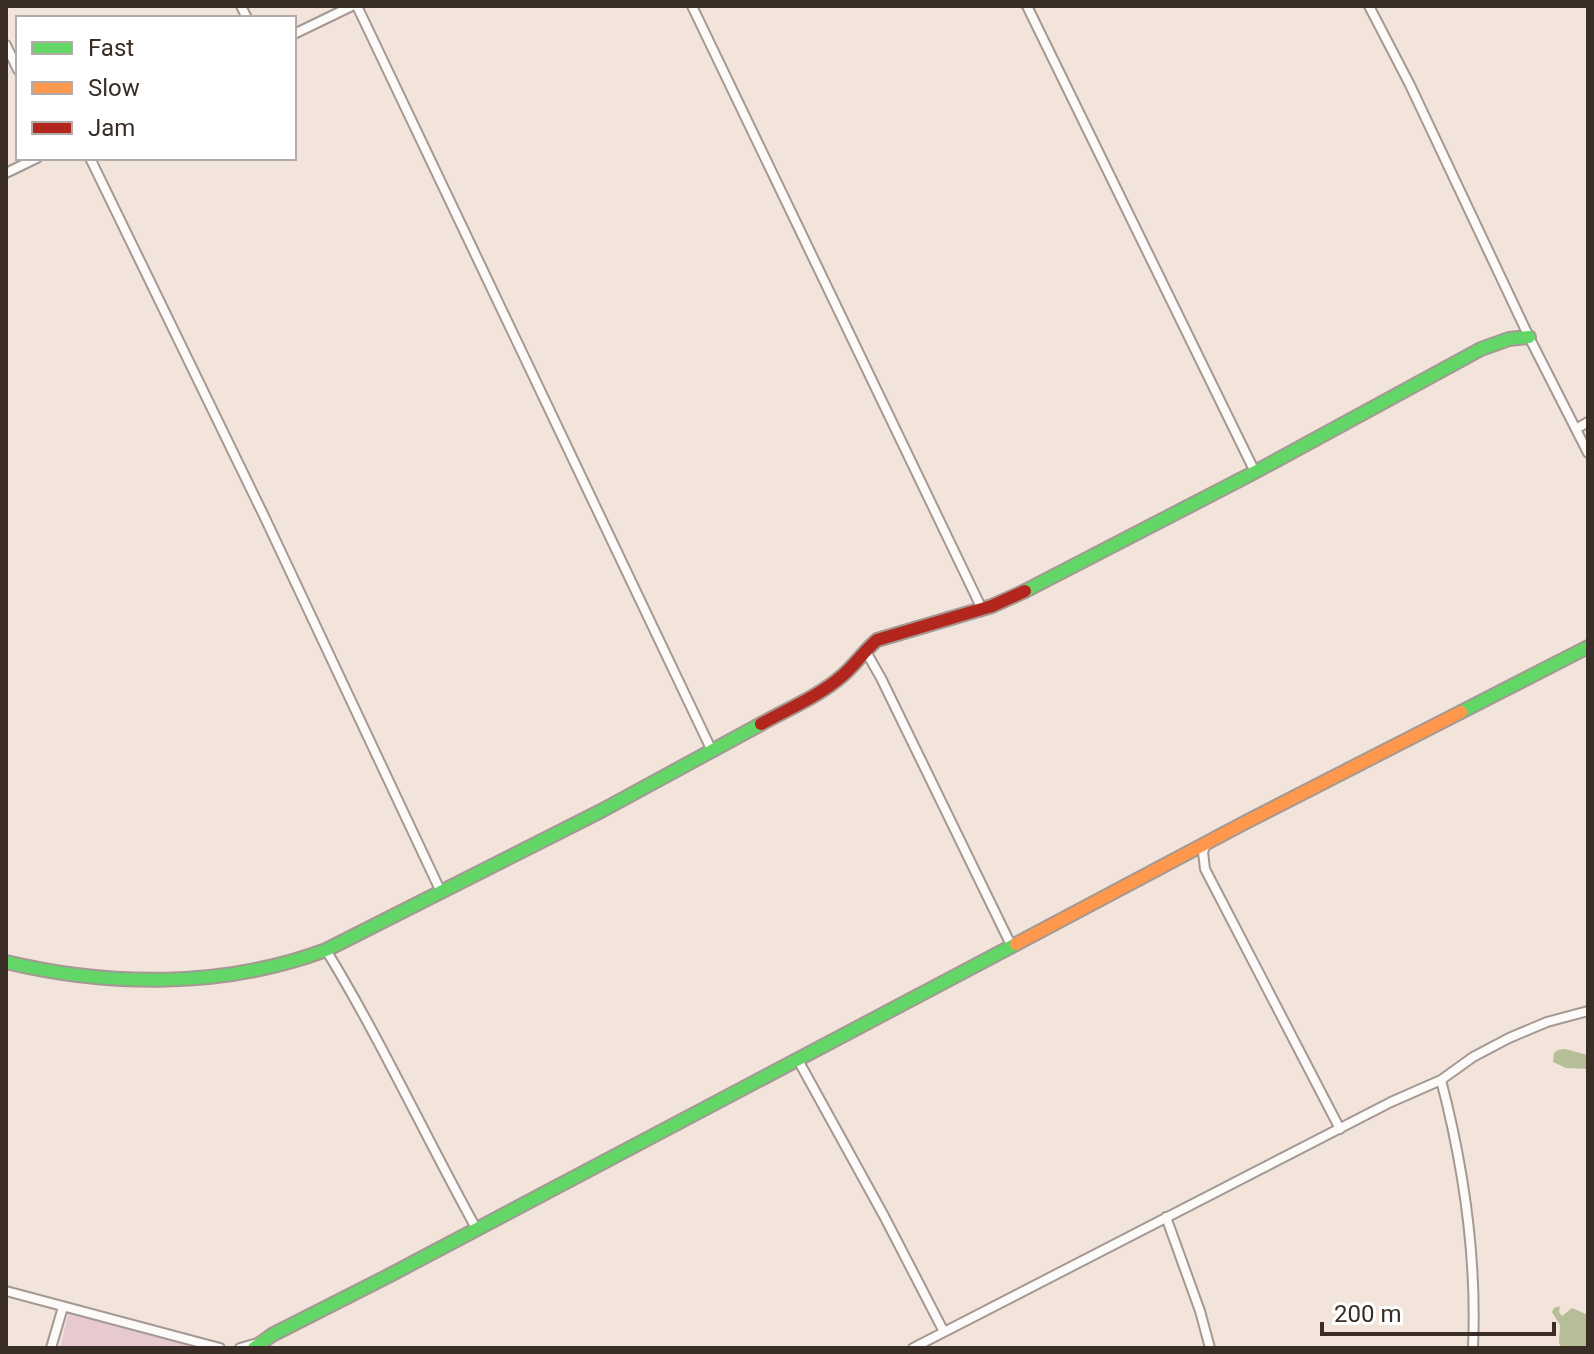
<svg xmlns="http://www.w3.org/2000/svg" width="1594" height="1354" viewBox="0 0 1594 1354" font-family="Roboto,sans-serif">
<rect width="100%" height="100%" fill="#f2e4db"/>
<path fill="#e6cacf" d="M 70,1306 L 211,1348 L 60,1348 Z"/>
<path fill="#b5be96" d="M 1565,1049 L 1588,1055 L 1588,1069 L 1566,1068 L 1553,1062 L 1554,1053 L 1558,1050 Z
M 1560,1306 L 1559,1312 L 1562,1316 L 1572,1308 L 1588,1315 L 1588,1348 L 1562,1348 L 1559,1343 L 1560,1325 L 1552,1312 L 1554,1308 Z"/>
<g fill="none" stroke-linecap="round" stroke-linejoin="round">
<g stroke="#a49992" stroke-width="12">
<path id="street" d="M 241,6 L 247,18
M 357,6 L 712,751
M 692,6 L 982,609
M 1027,6 L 1255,472
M 1369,6 L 1410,85 L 1529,337 L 1588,453
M 294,34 L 352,6
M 6,45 L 18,70
M 90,158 L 265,518 L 441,892
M 6,173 L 37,158
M 1576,429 L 1588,422
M 865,650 L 881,678 L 1012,947
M 1206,844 L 1203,852 L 1205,869 L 1340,1129
M 326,950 C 381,1040 425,1136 476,1228
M 798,1060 L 884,1216 L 944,1332
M 1441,1080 C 1464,1168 1477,1257 1473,1348
M 1166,1217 L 1200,1311 L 1210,1348
M 6,1291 L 220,1348
M 51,1348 L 63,1307
M 240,1348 L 258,1343
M 913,1348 L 1391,1102 L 1441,1080 L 1473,1057 L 1509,1038 L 1547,1022 L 1588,1011"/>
</g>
<g stroke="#a49992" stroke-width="16">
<path id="fast" d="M 1025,591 L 1255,472 L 1481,349 L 1509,339 L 1529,337
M 1461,712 L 1588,647
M 6,962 C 110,987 224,988 326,950 L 601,811 L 761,724
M 254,1348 L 272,1335 L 392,1274 L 1016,944"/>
</g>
<g stroke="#a49992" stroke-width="16">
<path id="slow" d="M 1016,944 L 1246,822 L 1461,712"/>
</g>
<g stroke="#a49992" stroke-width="16">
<path id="jam" d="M 761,724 C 788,709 819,696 842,676 C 855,665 864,651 877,640 L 992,606 L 1025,591"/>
</g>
<use href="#street" stroke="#fdfbfa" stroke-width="8"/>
<use href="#fast" stroke="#63d668" stroke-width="12"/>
<use href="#slow" stroke="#ff974d" stroke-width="12"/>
<use href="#jam" stroke="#b3261e" stroke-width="12"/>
</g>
<rect width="1594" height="1354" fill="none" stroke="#392d25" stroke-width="16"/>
<rect x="16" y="16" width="280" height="144" fill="#ffffff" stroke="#b0aba8" stroke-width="2"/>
<rect x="32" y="42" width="40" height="12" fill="#63d668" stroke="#b0aba8" stroke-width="2"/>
<text x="88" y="56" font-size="24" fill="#392d25">Fast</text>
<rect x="32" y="82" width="40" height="12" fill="#ff974d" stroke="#b0aba8" stroke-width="2"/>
<text x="88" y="96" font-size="24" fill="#392d25">Slow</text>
<rect x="32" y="122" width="40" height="12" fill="#b3261e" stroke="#b0aba8" stroke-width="2"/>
<text x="88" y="136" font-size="24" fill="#392d25">Jam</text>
<path d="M1322 1322v12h232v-12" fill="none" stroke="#392d25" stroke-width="4"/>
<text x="1334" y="1322" font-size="24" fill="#392d25" stroke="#ffffff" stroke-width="6" paint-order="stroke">200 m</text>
</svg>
